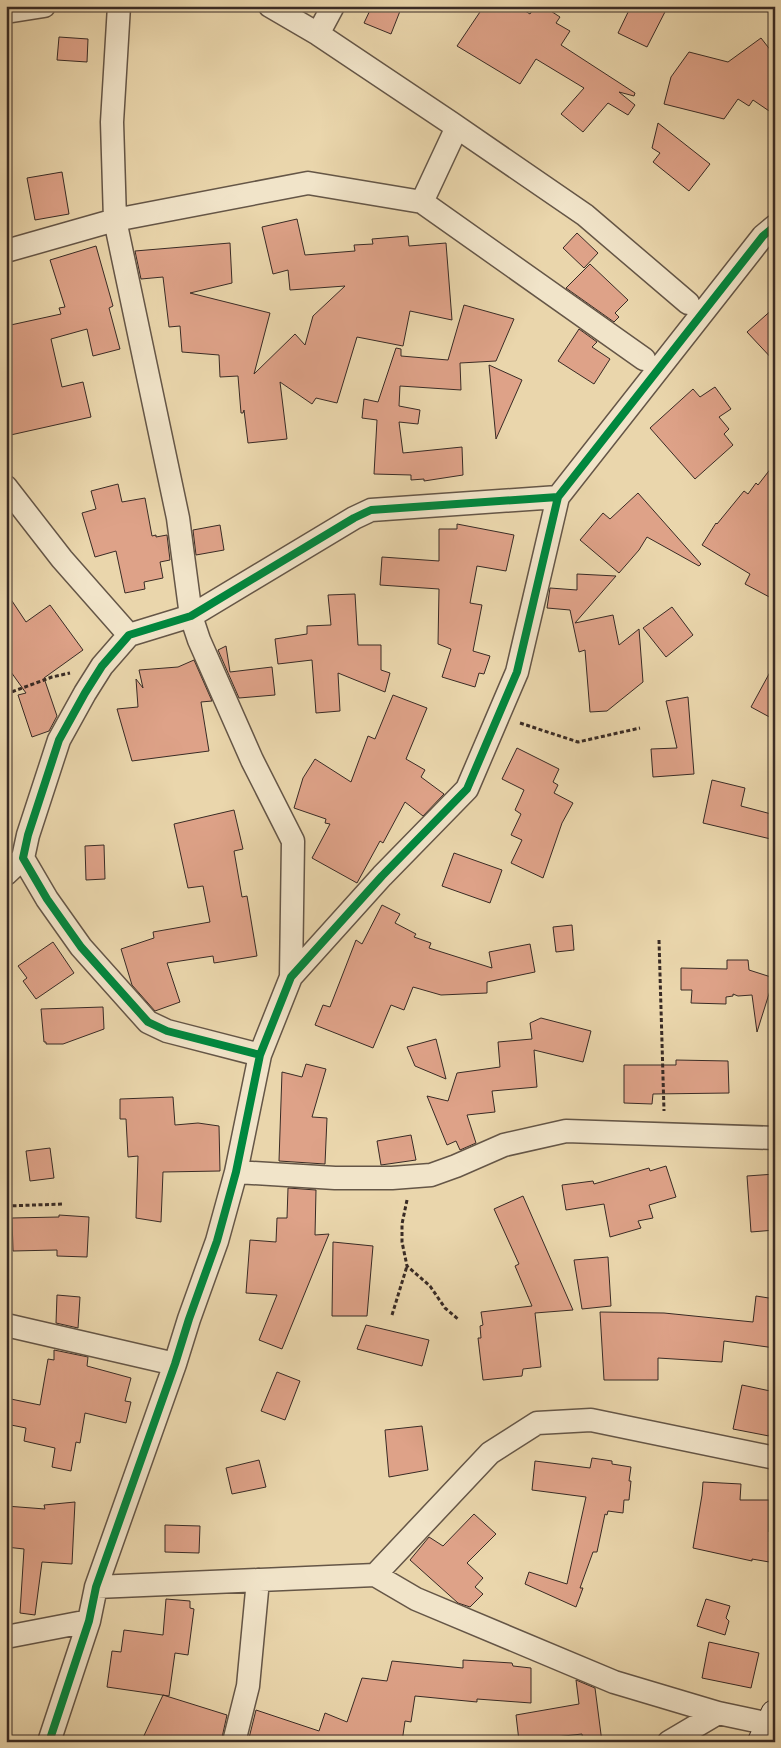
<svg xmlns="http://www.w3.org/2000/svg" width="781" height="1748" viewBox="0 0 781 1748" font-family="Cardo,serif">
<rect width="100%" height="100%" fill="#ead6ac"/>
<filter id="stains"><feTurbulence type="fractalNoise" baseFrequency=".004" numOctaves="4"/><feColorMatrix values="0 0 0 0 .2 0 0 0 0 .09 0 0 0 0 .02 0 0 0 .5 -.17"/></filter>
<radialGradient id="worn" r=".72"><stop offset=".6" stop-color="#630" stop-opacity="0"/><stop offset="1" stop-color="#630" stop-opacity=".3"/></radialGradient>
<path fill="#dea288" stroke="#392b25" d="M 372,6 L 402,6 L 391,34 L 364,23 Z
M 484,6 L 517,6 L 530,14 L 535,6 L 543,6 L 560,17 L 556,23 L 570,31 L 561,45 L 635,93 L 634,96 L 619,92 L 635,105 L 628,115 L 608,103 L 583,132 L 561,114 L 584,88 L 536,59 L 520,84 L 457,46 Z
M 631,6 L 668,6 L 647,47 L 618,33 Z
M 59,37 L 88,39 L 87,62 L 57,60 Z
M 761,38 L 775,56 L 775,115 L 753,100 L 749,106 L 738,99 L 724,119 L 664,104 L 671,77 L 689,52 L 728,62 Z
M 658,123 L 710,164 L 689,191 L 653,162 L 660,153 L 652,148 Z
M 62,172 L 69,214 L 35,220 L 27,178 Z
M 297,219 L 305,255 L 355,251 L 354,245 L 373,244 L 372,239 L 408,236 L 409,246 L 446,243 L 452,320 L 410,311 L 403,346 L 357,337 L 337,403 L 316,398 L 312,404 L 280,382 L 287,439 L 248,443 L 244,410 L 243,413 L 241,413 L 238,376 L 220,377 L 219,355 L 182,352 L 180,326 L 169,327 L 163,277 L 141,279 L 135,251 L 230,243 L 232,283 L 190,293 L 270,313 L 254,374 L 295,334 L 305,345 L 313,316 L 345,286 L 290,290 L 288,270 L 273,274 L 262,227 Z
M 577,233 L 598,253 L 584,268 L 563,248 Z
M 96,246 L 113,306 L 109,308 L 120,349 L 93,356 L 87,329 L 51,339 L 62,387 L 83,382 L 91,417 L 6,436 L 6,326 L 61,314 L 59,308 L 65,307 L 50,260 Z
M 590,264 L 628,300 L 615,313 L 619,317 L 614,322 L 566,288 Z
M 464,305 L 514,319 L 496,361 L 460,363 L 461,390 L 400,386 L 399,406 L 420,410 L 418,424 L 399,422 L 403,453 L 462,447 L 463,475 L 424,481 L 424,479 L 411,480 L 411,475 L 374,474 L 377,420 L 362,418 L 364,399 L 378,402 L 396,348 L 401,349 L 401,356 L 448,360 Z
M 775,307 L 775,362 L 747,332 Z
M 579,329 L 597,342 L 592,347 L 610,359 L 594,384 L 558,361 Z
M 489,365 L 522,380 L 496,439 Z
M 715,387 L 731,409 L 719,417 L 729,429 L 724,434 L 733,445 L 695,479 L 650,428 L 693,389 L 700,397 Z
M 775,463 L 775,600 L 745,584 L 750,574 L 702,545 L 716,523 L 717,524 L 744,491 L 748,494 L 756,483 L 758,485 Z
M 118,484 L 122,502 L 145,498 L 152,536 L 156,535 L 156,537 L 167,535 L 170,560 L 160,562 L 163,578 L 144,582 L 145,589 L 125,593 L 116,551 L 95,557 L 82,513 L 96,509 L 91,491 Z
M 638,493 L 701,564 L 699,566 L 647,537 L 639,550 L 619,573 L 580,540 L 603,513 L 610,519 Z
M 457,524 L 514,535 L 506,571 L 477,566 L 470,603 L 482,605 L 473,651 L 490,656 L 484,674 L 479,673 L 475,687 L 442,677 L 451,649 L 438,644 L 439,589 L 380,585 L 382,557 L 439,561 L 439,529 L 457,529 Z
M 220,525 L 224,550 L 196,555 L 193,530 Z
M 577,574 L 616,576 L 575,623 L 613,615 L 619,645 L 639,629 L 643,682 L 607,711 L 590,712 L 585,650 L 579,652 L 570,610 L 547,608 L 550,588 L 577,590 Z
M 6,592 L 26,622 L 50,605 L 83,650 L 44,678 L 57,716 L 49,731 L 32,737 L 18,695 L 26,693 L 6,665 Z
M 355,594 L 358,645 L 381,645 L 381,670 L 390,673 L 385,692 L 338,673 L 340,711 L 316,713 L 312,660 L 278,664 L 275,639 L 307,634 L 307,626 L 331,625 L 328,595 Z
M 672,607 L 693,635 L 666,657 L 643,628 Z
M 226,646 L 230,672 L 272,667 L 275,695 L 239,698 L 218,650 Z
M 194,660 L 212,701 L 201,702 L 209,751 L 132,761 L 117,709 L 138,707 L 136,679 L 143,688 L 139,670 L 178,667 Z
M 775,663 L 775,720 L 751,707 Z
M 393,695 L 427,708 L 406,759 L 425,770 L 421,777 L 444,794 L 423,816 L 405,802 L 383,843 L 380,841 L 357,883 L 312,858 L 330,824 L 325,823 L 326,819 L 294,808 L 303,778 L 315,759 L 351,782 L 368,736 L 375,739 Z
M 688,697 L 694,774 L 653,777 L 651,749 L 677,748 L 666,701 Z
M 517,748 L 559,769 L 553,782 L 558,785 L 554,793 L 573,803 L 562,823 L 543,878 L 511,863 L 522,840 L 511,835 L 521,814 L 515,810 L 524,790 L 502,779 Z
M 712,780 L 745,788 L 741,806 L 775,815 L 775,840 L 703,823 Z
M 234,810 L 243,849 L 234,851 L 242,897 L 247,896 L 257,956 L 214,963 L 213,956 L 167,963 L 180,1002 L 155,1011 L 132,985 L 121,949 L 154,938 L 153,932 L 210,922 L 203,886 L 188,888 L 174,824 Z
M 104,845 L 105,879 L 86,880 L 85,846 Z
M 454,853 L 502,870 L 490,903 L 442,886 Z
M 382,905 L 400,914 L 395,923 L 416,934 L 414,937 L 431,943 L 429,948 L 492,968 L 489,952 L 530,944 L 535,972 L 487,982 L 487,993 L 441,995 L 413,987 L 404,1010 L 391,1005 L 373,1048 L 315,1025 L 323,1005 L 330,1007 L 356,940 L 362,944 Z
M 572,925 L 574,950 L 556,952 L 553,927 Z
M 53,942 L 74,973 L 36,999 L 23,981 L 27,978 L 18,966 Z
M 727,960 L 748,960 L 749,970 L 774,978 L 757,1032 L 752,995 L 738,996 L 733,994 L 733,996 L 726,997 L 726,1004 L 691,1003 L 692,990 L 681,990 L 681,968 L 727,969 Z
M 103,1007 L 104,1029 L 63,1044 L 46,1044 L 46,1042 L 44,1042 L 41,1009 Z
M 541,1018 L 591,1031 L 583,1062 L 534,1050 L 537,1087 L 492,1091 L 495,1112 L 467,1115 L 476,1143 L 460,1150 L 456,1141 L 447,1145 L 427,1096 L 448,1101 L 457,1073 L 500,1067 L 498,1042 L 532,1039 L 530,1023 Z
M 436,1039 L 446,1079 L 415,1066 L 407,1047 Z
M 676,1060 L 728,1061 L 729,1093 L 653,1094 L 652,1104 L 624,1103 L 624,1065 L 676,1065 Z
M 306,1064 L 326,1069 L 312,1117 L 327,1118 L 325,1164 L 279,1161 L 282,1072 L 302,1077 Z
M 173,1097 L 175,1125 L 198,1123 L 219,1126 L 220,1171 L 163,1172 L 161,1222 L 136,1218 L 138,1156 L 128,1157 L 126,1119 L 120,1119 L 120,1099 Z
M 411,1135 L 416,1160 L 381,1165 L 377,1141 Z
M 50,1148 L 54,1178 L 30,1181 L 26,1151 Z
M 666,1166 L 676,1197 L 649,1205 L 653,1218 L 638,1221 L 641,1228 L 610,1237 L 604,1204 L 566,1210 L 562,1185 L 593,1181 L 594,1184 L 649,1168 L 650,1171 Z
M 775,1174 L 775,1230 L 751,1232 L 747,1176 Z
M 288,1188 L 316,1190 L 315,1235 L 329,1234 L 282,1349 L 259,1340 L 277,1295 L 246,1293 L 250,1240 L 276,1242 L 277,1218 L 287,1218 Z
M 523,1196 L 573,1310 L 535,1313 L 541,1367 L 523,1369 L 522,1376 L 483,1380 L 478,1338 L 481,1338 L 480,1326 L 483,1325 L 481,1312 L 532,1306 L 515,1266 L 519,1264 L 494,1209 Z
M 59,1215 L 89,1217 L 87,1257 L 57,1256 L 57,1250 L 13,1251 L 12,1218 L 59,1217 Z
M 333,1242 L 373,1246 L 367,1316 L 332,1316 Z
M 608,1257 L 611,1306 L 582,1309 L 574,1260 Z
M 57,1295 L 80,1297 L 78,1328 L 56,1323 Z
M 756,1296 L 775,1299 L 775,1348 L 724,1341 L 722,1362 L 658,1358 L 658,1380 L 604,1380 L 600,1312 L 664,1313 L 753,1322 Z
M 366,1325 L 429,1340 L 422,1366 L 357,1349 Z
M 54,1350 L 88,1357 L 87,1366 L 131,1378 L 125,1401 L 131,1402 L 126,1423 L 85,1413 L 80,1443 L 76,1442 L 71,1471 L 52,1467 L 55,1448 L 24,1441 L 26,1428 L 6,1424 L 6,1398 L 40,1405 L 48,1359 L 54,1360 Z
M 277,1372 L 300,1381 L 285,1420 L 261,1411 Z
M 742,1385 L 775,1392 L 775,1406 L 769,1436 L 733,1429 Z
M 422,1426 L 428,1470 L 389,1477 L 385,1430 Z
M 592,1458 L 612,1461 L 612,1464 L 631,1467 L 629,1481 L 631,1481 L 629,1500 L 624,1500 L 623,1513 L 608,1511 L 607,1515 L 605,1514 L 597,1552 L 593,1552 L 580,1588 L 583,1588 L 576,1607 L 525,1584 L 529,1572 L 567,1584 L 586,1497 L 532,1490 L 535,1461 L 590,1468 Z
M 259,1460 L 266,1487 L 232,1494 L 226,1468 Z
M 703,1482 L 741,1484 L 740,1500 L 769,1500 L 769,1532 L 775,1533 L 775,1563 L 752,1559 L 752,1561 L 693,1548 L 702,1495 Z
M 75,1502 L 72,1564 L 42,1562 L 35,1615 L 20,1613 L 24,1549 L 6,1547 L 6,1506 L 45,1509 L 44,1505 Z
M 474,1514 L 496,1534 L 467,1563 L 483,1578 L 475,1587 L 483,1594 L 470,1607 L 458,1603 L 410,1560 L 429,1537 L 443,1546 Z
M 165,1525 L 200,1526 L 199,1553 L 165,1552 Z
M 166,1599 L 190,1601 L 190,1608 L 194,1609 L 188,1655 L 175,1653 L 169,1696 L 107,1687 L 112,1651 L 121,1652 L 124,1630 L 163,1635 Z
M 706,1599 L 730,1606 L 726,1618 L 729,1621 L 725,1635 L 697,1626 Z
M 709,1642 L 759,1653 L 751,1688 L 702,1678 Z
M 463,1660 L 512,1663 L 513,1666 L 531,1668 L 531,1703 L 477,1699 L 477,1702 L 415,1696 L 411,1722 L 405,1721 L 402,1742 L 248,1742 L 256,1710 L 319,1731 L 325,1713 L 347,1722 L 362,1678 L 387,1681 L 392,1661 L 463,1668 Z
M 576,1680 L 595,1688 L 602,1742 L 583,1742 L 582,1734 L 519,1741 L 516,1715 L 579,1704 Z
M 163,1695 L 227,1715 L 221,1742 L 141,1742 Z"/>
<g fill="none" stroke-linecap="round" stroke-linejoin="round">
<g stroke="#655647" stroke-width="25">
<path id="street" d="M 119,6 L 112,122 L 115,220 L 178,518 L 191,616 L 199,640 L 252,760 L 293,841 L 291,977
M 270,6 L 318,34 L 451,123 L 585,215 L 688,303
M 6,12 L 44,6
M 318,34 L 333,6
M 422,202 L 457,127
M 6,251 L 115,220 L 308,183 L 422,202 L 644,359
M 6,487 L 62,559 L 129,635
M 6,874 L 23,858
M 260,1055 L 167,1031 L 148,1022 L 81,947 L 47,899 L 23,858 L 28,835 L 59,740 L 85,693 L 102,666 L 129,635 L 191,616 L 354,518 L 371,510 L 558,497
M 236,1172 L 335,1178 L 392,1178 L 431,1175 L 456,1166 L 504,1145 L 566,1131 L 775,1138
M 6,1325 L 175,1364
M 375,1575 L 490,1453 L 537,1423 L 591,1420 L 775,1458
M 96,1587 L 375,1575 L 416,1599 L 614,1682 L 718,1713 L 770,1724
M 6,1637 L 89,1621
M 49,1742 L 89,1621 L 96,1587 L 175,1364 L 189,1319 L 217,1241 L 236,1172 L 260,1055 L 291,977 L 382,876 L 467,789 L 517,672 L 558,497 L 763,236 L 775,226
M 234,1742 L 248,1686 L 258,1580
M 669,1742 L 718,1713"/>
</g>
<g stroke="#392b25" stroke-width="30">
<path id="secondary" d="M 762,1742 L 775,1714"/>
</g>
<path stroke="#392b25" stroke-width="3" stroke-dasharray="4 2.5" stroke-linecap="butt" d="M 6,694 L 52,677 L 70,673
M 520,723 L 578,742 L 640,728
M 659,940 L 664,1111
M 407,1200 L 402,1224 L 402,1242 L 407,1266 L 430,1286 L 445,1308 L 458,1319
M 6,1206 L 63,1204
M 392,1315 L 407,1266"/>
<use href="#street" stroke="#f1e4c9" stroke-width="22"/>
<use href="#secondary" stroke="#f1e4c9" stroke-width="28"/>
<g stroke="#f1e4c9" stroke-width="11">
<path id="cycleway" d="M 260,1055 L 167,1031 L 148,1022 L 81,947 L 47,899 L 23,858 L 28,835 L 59,740 L 85,693 L 102,666 L 129,635 L 191,616 L 354,518 L 371,510 L 558,497
M 49,1742 L 89,1621 L 96,1587 L 175,1364 L 189,1319 L 217,1241 L 236,1172 L 260,1055 L 291,977 L 382,876 L 467,789 L 517,672 L 558,497 L 763,236 L 775,226"/>
</g>
<use href="#cycleway" stroke="#00873e" stroke-width="8"/>
</g>
<rect width="781" height="1748" fill="none" stroke="#ead6ac" stroke-width="25"/>
<rect x="8" y="8" width="766" height="1733" fill="none" stroke="#392b25" stroke-width="2.5"/>
<rect x="12" y="12" width="756" height="1723" fill="none" stroke="#392b25"/>
<rect width="100%" height="100%" filter="url(#stains)"/>
<rect width="100%" height="100%" fill="url(#worn)"/>
</svg>
